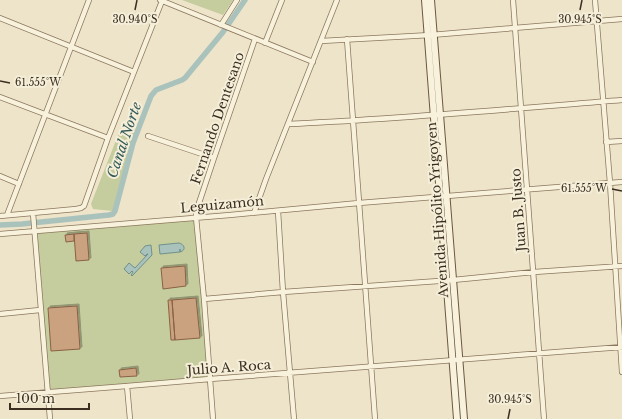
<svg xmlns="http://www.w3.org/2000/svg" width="622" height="419" viewBox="0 0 622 419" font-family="'Libre Baskerville',serif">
<defs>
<filter id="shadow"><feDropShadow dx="2" dy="-2" stdDeviation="0" flood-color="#0004"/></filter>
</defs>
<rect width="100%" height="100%" fill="#eee4c9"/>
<path fill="#c5cc9d" d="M 182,0 L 233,0 L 223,15 Z
M 122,125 L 135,130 L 113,211 L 93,209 L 91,204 Z
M 196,217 L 210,379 L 48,393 L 34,231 Z"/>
<path fill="#aac2bc" stroke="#70918a" d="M 179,243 C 184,244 187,250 180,252 L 180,249 L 180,252 L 160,254 L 159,245 Z
M 151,245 L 152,255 L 132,276 L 131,275 L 133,272 L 132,271 L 129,274 L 124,269 L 129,263 L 135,268 L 148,254 L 147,254 L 145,256 L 140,252 L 145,246 Z"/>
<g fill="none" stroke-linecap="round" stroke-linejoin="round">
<path stroke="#aac2bc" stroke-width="5.5" d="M 0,225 L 22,224 L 109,215 L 113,214 L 115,211 L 133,143 L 151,96 L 156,90 L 182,80 L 185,78 L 223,32 L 245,0"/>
</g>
<path fill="#cba280" stroke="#886244" filter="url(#shadow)" d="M 87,233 L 89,260 L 76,261 L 74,234 Z
M 74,234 L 74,241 L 66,242 L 65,235 Z
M 185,266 L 186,286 L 163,289 L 161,268 Z
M 196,298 L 200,338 L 175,340 L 172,300 Z
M 168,300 L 172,300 L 175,340 L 171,340 Z
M 77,306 L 80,349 L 51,351 L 48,308 Z
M 136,368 L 137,376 L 120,377 L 119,370 Z"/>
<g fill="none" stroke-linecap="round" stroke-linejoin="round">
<g stroke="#8a775e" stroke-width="6">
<path id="street" d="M 160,0 L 313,62
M 513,0 L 544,419
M 595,0 L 610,183 L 622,372
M 0,18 L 134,72
M 221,25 L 237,0
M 347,39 L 375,419
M 321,41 L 431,35 L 622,19
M 265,43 L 282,0
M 0,97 L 108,138
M 288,124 C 400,119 511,109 622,100
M 148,136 L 214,158
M 606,142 L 622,141
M 0,176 L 19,184
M 278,211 L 283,292 L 294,419
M 33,213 L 50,419
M 254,213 L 266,179 L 337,0
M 7,215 L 89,0
M 0,216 L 76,209 L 81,208 L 84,206 L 108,138 L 162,1
M 0,234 L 230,215 L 359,203 L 622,182
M 204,299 L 283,292 L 453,280 L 534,272 L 622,266
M 0,314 L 40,310
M 127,386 L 130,419
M 0,396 L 127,386 L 210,379 L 622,347
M 213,419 L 204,299 L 196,217 L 196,212 L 214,158 L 255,39"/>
</g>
<g stroke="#6c5841" stroke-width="8">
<path id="secondary" d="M 425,0 L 457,419
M 431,0 L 464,419"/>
</g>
<use href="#street" stroke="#f8f1dc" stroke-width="4.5"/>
<use href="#secondary" stroke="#f8f1dc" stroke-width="6"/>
</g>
<path fill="none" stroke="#3b2e21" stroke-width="1.5" d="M 135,10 L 137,0M 580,10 L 582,0M 0,81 L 10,83M 612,189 L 622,191M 508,419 L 510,409"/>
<g text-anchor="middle" stroke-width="4" stroke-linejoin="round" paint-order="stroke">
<g font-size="13" fill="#3b2e21" stroke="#f5eed8">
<text transform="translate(217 118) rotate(-71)" y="5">Fernando Dentesano</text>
<text transform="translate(222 204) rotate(-5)" y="5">Leguizamón</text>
<text transform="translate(437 210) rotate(-94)" y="5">Avenida Hipólito Yrigoyen</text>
<text transform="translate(518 210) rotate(-94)" y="5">Juan B. Justo</text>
<text transform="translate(229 367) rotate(-4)" y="5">Julio A. Roca</text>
</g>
<g font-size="14" font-style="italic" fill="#315a59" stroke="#f5eed8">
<text transform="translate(124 140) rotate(-71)" y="5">Canal Norte</text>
</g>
</g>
<g font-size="10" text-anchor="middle" fill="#3b2e21" stroke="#f5eed8" stroke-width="4" stroke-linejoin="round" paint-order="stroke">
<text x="135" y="23">30.940°S</text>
<text x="580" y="23">30.945°S</text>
<text x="38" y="86">61.555°W</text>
<text x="584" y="192">61.555°W</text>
<text x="510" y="403">30.945°S</text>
</g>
<path d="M10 403v6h79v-6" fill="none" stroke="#3b2e21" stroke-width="2"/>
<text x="16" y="403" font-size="12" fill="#3b2e21" stroke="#f5eed8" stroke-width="3" paint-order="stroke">100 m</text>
</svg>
